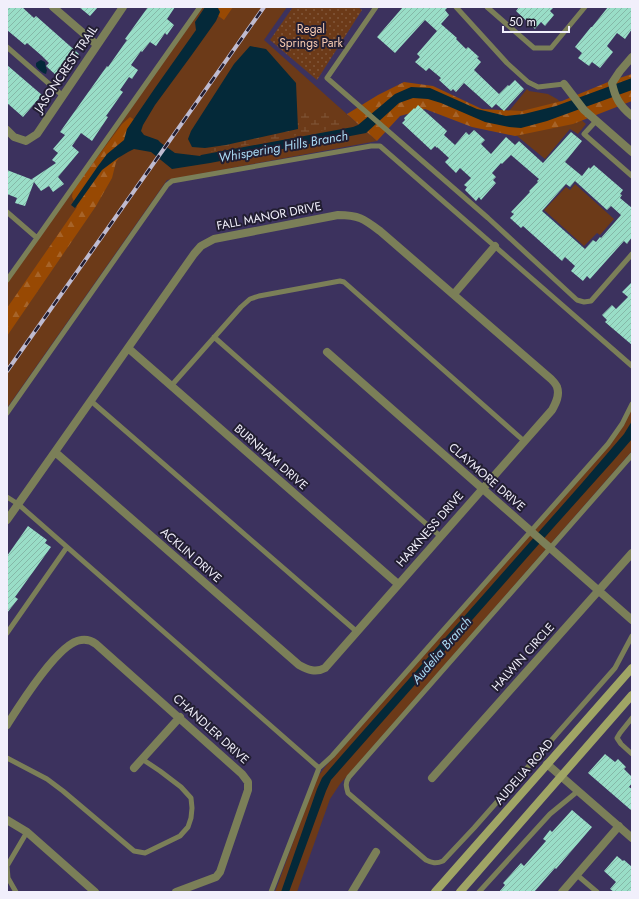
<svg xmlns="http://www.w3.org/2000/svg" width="639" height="899" viewBox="0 0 639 899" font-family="Jost,sans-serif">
<defs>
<pattern id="forest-firs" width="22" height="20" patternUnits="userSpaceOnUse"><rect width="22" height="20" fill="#984903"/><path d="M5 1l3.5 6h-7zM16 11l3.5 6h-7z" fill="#a76429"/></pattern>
<pattern id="wetland-marsh" width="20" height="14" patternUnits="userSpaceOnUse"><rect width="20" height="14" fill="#6c3a18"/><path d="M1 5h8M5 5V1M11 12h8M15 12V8" fill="none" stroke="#81573a"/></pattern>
<pattern id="park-dots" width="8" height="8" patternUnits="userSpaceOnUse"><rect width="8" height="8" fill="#6c3a18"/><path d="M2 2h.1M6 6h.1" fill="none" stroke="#81573a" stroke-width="1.8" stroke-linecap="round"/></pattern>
<pattern id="building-hatch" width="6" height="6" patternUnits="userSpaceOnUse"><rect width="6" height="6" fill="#99ddc7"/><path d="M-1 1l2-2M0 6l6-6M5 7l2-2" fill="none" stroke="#85b8a8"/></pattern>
</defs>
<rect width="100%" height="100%" fill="#3c325e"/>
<path fill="#6c3a18" d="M 200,7 L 287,7 L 264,40 L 377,141 L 167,180 L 7,408 L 7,280 Z
M 527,89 L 529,91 L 548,94 L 557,99 L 586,124 L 578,134 L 570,129 L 545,159 L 500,122 Z
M 575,184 L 614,219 L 600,235 L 597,233 L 584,246 L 544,210 L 566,187 L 570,190 Z
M 632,405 L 632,451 L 340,784 L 330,799 L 297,892 L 275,892 L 316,779 L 325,767 L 618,430 Z"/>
<path fill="url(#forest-firs)" d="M 212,7 L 233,7 L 224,20 L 210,10 Z
M 632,74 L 632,101 L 573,124 L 515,136 L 472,127 L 425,109 L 400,116 L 377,141 L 347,114 L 378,95 L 404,82 L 433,86 L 482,109 L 522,111 L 562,101 L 613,80 Z
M 130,117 L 138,122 L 123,152 L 116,162 L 112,178 L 96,206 L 7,336 L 7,308 L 77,207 L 72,197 L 73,190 L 122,124 Z"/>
<path fill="url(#wetland-marsh)" d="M 328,112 C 335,114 339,117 344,121 L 344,125 L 340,127 L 205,153 L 200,149 L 196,142 L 275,115 Z"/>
<path fill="url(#park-dots)" d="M 293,7 L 358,7 L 362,10 L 317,80 L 270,40 Z"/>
<path fill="#042939" d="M 205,7 L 214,7 L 214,8 L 218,8 L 220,12 L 216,21 L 191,56 L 155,105 L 143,125 L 141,131 L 144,135 L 158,140 L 161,143 L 175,153 L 200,156 L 201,155 L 353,127 L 358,125 L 395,94 L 411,87 L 430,88 L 477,109 L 506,116 L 524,114 L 556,106 L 632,78 L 632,90 L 547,121 L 521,128 L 509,127 L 485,122 L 441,103 L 428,99 L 413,98 L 399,103 L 366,133 L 210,163 L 172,169 L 151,152 L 134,149 L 128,152 L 118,158 L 102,170 L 75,208 L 71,205 L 98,166 L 107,154 L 124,140 L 127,129 L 155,88 L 196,30 L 195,22 Z
M 250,46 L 266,49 L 296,83 L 298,129 L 226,145 L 205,148 L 192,147 L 188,139 L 191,131 L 234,64 Z
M 41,60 L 45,62 L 46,68 L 47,70 L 46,74 C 42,73 38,69 36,66 L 36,63 L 39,61 Z
M 632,421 L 632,439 L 613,461 L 554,527 L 331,780 L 326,791 L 289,892 L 281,892 L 317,789 L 322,778 L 341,756 L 582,483 L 624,434 Z"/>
<path fill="url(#building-hatch)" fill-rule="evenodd" d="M 7,7 L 22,7 L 34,18 L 36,16 L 79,54 L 58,77 L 46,66 L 49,63 L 42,56 L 27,43 L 25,45 L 7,30 Z
M 79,7 L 98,7 L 90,16 Z
M 148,7 L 175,7 L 167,19 L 174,25 L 167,35 L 165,33 L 156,46 L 150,42 L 142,52 L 141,51 L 131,65 L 138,70 L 132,79 L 129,77 L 120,90 L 123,92 L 106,116 L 108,117 L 92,141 L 81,133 L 72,146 L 79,152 L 58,177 L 64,184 L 53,192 L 49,186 L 41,191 L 34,182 L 25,206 L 15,203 L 17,198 L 7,194 L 7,170 L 33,180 L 32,179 L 56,163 L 52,160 L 58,153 L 53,149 L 65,135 L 60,132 L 107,66 L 108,67 L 127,40 L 125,39 Z
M 403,7 L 448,7 L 445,10 L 449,15 L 441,24 L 457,38 L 456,39 L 466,49 L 468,47 L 479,57 L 477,58 L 481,62 L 474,70 L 499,94 L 508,85 L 509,86 L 515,80 L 524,89 L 504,111 L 496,104 L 492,108 L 464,83 L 456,92 L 453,89 L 451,91 L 439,80 L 441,78 L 429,68 L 426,71 L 415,62 L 420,57 L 417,54 L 437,31 L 425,20 L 395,53 L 377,37 Z
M 519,7 L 554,7 L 550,11 L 554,15 L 545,26 L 541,22 L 535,29 L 516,11 Z
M 608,7 L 632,7 L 632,29 L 625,39 L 617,33 L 607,46 L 613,52 L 600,68 L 592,62 L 589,66 L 578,58 L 582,53 L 575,47 L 591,27 L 592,27 Z
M 7,65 L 42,95 L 23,117 L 7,103 Z
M 418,105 L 447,131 L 444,135 L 455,145 L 466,132 L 469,135 L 474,130 L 485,140 L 481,144 L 491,154 L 506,137 L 515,145 L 519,141 L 543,163 L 571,132 L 582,141 L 565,162 L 582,176 L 589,167 L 590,169 L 594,165 L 623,190 L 620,194 L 622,195 L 620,198 L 632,208 L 632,237 L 627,244 L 624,241 L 590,279 L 587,276 L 583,281 L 571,271 L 575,266 L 565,257 L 562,261 L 523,226 L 521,228 L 510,218 L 514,214 L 511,212 L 530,192 L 529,191 L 538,182 L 537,181 L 539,179 L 511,155 L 502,164 L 501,163 L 492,173 L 496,177 L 493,180 L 496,183 L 481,200 L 479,197 L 476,201 L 465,190 L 467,187 L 464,185 L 471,178 L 460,168 L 456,173 L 445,162 L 449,158 L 437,147 L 437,148 L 435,146 L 431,150 L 402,123 L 405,120 L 404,118 L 414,108 L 415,109 ZM 575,181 L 607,210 L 611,206 L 621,215 L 601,238 L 600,237 L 596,242 L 593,240 L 585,249 L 542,211 L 566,184 L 570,187 Z
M 632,282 L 632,345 L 605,322 L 607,320 L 602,315 L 612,305 L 616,309 L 628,297 L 622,292 Z
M 28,526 L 47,540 L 45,543 L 51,547 L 15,597 L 18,599 L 7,613 L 7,556 Z
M 605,754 L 615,762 L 618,759 L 626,767 L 624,769 L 632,777 L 632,783 L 629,787 L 632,789 L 632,811 L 588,773 Z
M 572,810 L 592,827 L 556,869 L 555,868 L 534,892 L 499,892 L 505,885 L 503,883 L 521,863 L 524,866 L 546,841 L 543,839 L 550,830 L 552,832 Z
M 617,856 L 623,861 L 624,860 L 632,867 L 632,892 L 614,892 L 610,889 L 616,882 L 604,871 Z"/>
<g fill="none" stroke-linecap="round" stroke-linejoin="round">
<path stroke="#7b7f58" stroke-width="5" d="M 376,7 L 327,78 L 488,218 L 577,300 L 584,302 L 591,301 L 632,254
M 456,7 L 507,63 L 528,82 L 538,87 L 564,84
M 487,7 L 534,48 L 551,48 L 585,7
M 7,47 L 63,96
M 596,121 L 584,134 L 632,176
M 7,212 L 37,238 L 7,280
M 37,238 L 200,7
M 214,337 L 440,536
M 171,386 L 241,307 L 250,299 L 259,296 L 340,281 L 344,282 L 524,441
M 91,401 L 356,631
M 7,413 L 167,185 L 172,181 L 371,146 L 380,146 L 388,153 L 632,366
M 632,455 L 349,777 C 345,783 346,786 348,793 L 426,860 C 432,863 436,864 443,861 L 474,828 L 615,668 L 632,636
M 7,497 L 18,504 L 319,768
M 7,633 L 67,547
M 632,718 L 620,733 L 617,738 L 621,744 L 632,754
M 7,758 L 47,779 L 63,791 L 134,851 L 145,853 L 180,836 L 188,827 L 191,818 L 192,808 L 191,798 L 181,787 L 160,771 L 142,759
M 577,875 L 597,892
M 16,892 L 8,878 L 7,866 L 27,832
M 271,892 L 319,768 L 332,756 L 608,444 L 622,424 L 632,404
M 479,892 L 550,814 L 578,791"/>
<path stroke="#7b7f58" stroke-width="8" d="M 53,7 L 97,45
M 632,57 L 620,71 L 612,83 C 615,98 620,106 632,116
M 564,84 L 584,110 L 632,152
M 7,130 L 14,137 L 26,141 L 37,134 L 123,7
M 454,294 L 495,246
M 128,348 L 398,584
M 327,352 L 632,620
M 7,520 L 194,254 L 201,246 L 214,239 L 338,215 C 359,215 364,219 380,231 L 551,379 C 553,381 556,384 557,387 C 560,395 556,403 552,410 L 325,668 C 316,673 308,670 299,665 L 55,452
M 7,725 C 19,706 59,642 81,640 C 87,639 92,641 96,644 L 242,774 L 248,782 L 248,790 L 220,872 L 216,877 L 176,892
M 547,764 L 632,838
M 134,768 L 180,717
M 432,778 L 632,553
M 7,820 L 27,832 L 95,892
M 352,892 L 376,852
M 562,892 L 619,826"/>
<path stroke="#a0a565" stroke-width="8" d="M 435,892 L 632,668
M 460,892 L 632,695"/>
<g stroke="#bfbbd0" stroke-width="4">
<path id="rail" d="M 7,371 L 264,7"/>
</g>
<use href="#rail" stroke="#221e32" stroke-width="2.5" stroke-dasharray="8" stroke-linecap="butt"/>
</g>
<g text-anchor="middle" stroke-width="4" stroke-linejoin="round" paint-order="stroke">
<g font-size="12" fill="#f8cbb1" stroke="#221e32">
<text x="311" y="33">Regal<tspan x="311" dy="14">Springs Park</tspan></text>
</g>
<g font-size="12" fill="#f1effb" stroke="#221e32">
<text transform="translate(66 69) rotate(-56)" y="4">JASONCREST TRAIL</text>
<text transform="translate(269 216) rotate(-11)" y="4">FALL MANOR DRIVE</text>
<text transform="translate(271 457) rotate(41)" y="4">BURNHAM DRIVE</text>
<text transform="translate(487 477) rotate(41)" y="4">CLAYMORE DRIVE</text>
<text transform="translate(430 529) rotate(-49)" y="4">HARKNESS DRIVE</text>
<text transform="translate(191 555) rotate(41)" y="4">ACKLIN DRIVE</text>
<text transform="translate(523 657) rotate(-48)" y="4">HALWIN CIRCLE</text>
<text transform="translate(211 729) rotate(42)" y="4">CHANDLER DRIVE</text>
<text transform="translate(524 772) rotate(-49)" y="4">AUDELIA ROAD</text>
</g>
<g font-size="13" font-style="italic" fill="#a9daf4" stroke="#221e32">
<text transform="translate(283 146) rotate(-10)" y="5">Whispering Hills Branch</text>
<text transform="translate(441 650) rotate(-49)" y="5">Audelia Branch</text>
</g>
</g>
<rect width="639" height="899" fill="none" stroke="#f1effb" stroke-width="16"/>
<path d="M503 26v6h66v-6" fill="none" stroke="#f1effb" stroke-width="2"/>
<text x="509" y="26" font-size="12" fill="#f1effb" stroke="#221e32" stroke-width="3" paint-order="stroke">50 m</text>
</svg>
